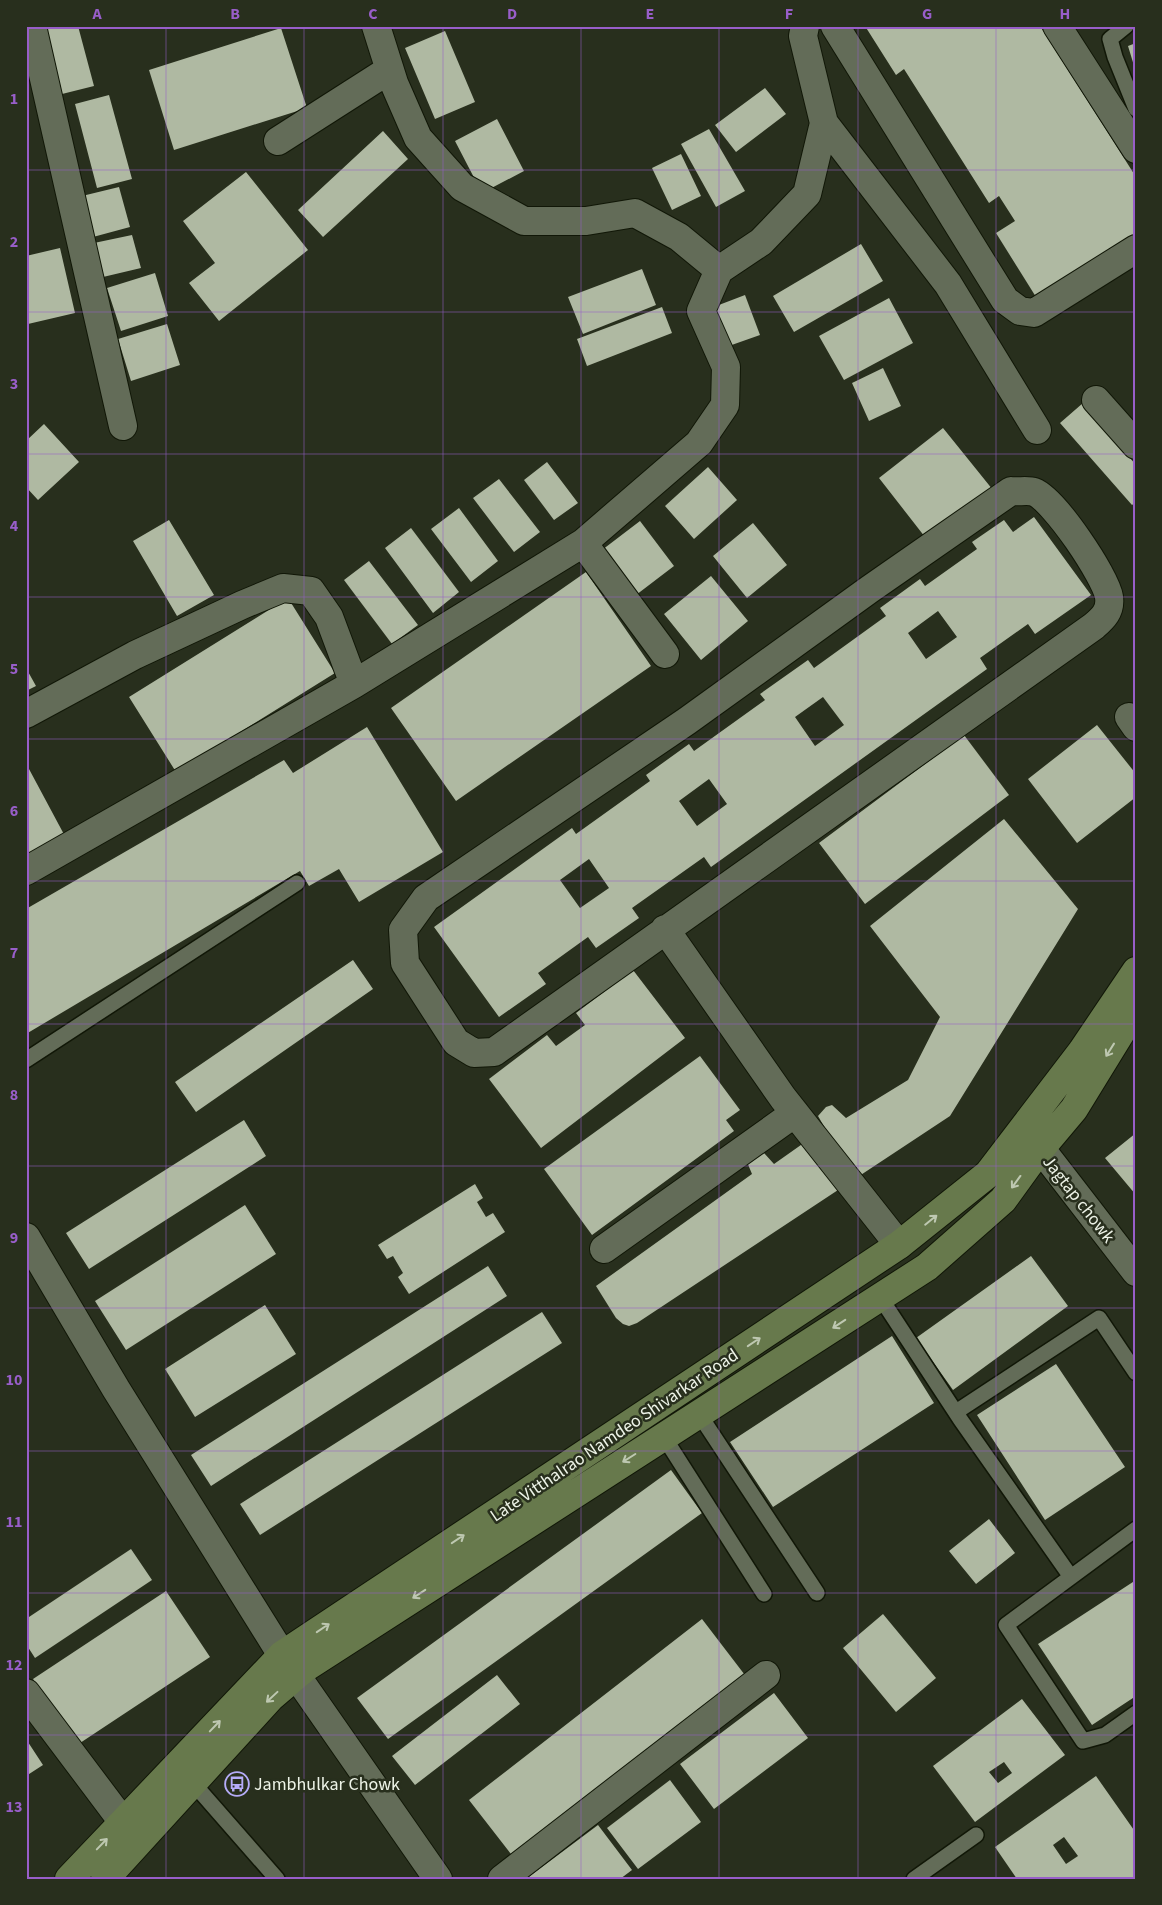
<svg xmlns="http://www.w3.org/2000/svg" width="1162" height="1905" viewBox="0 0 1162 1905" font-family="'Source Sans 3',sans-serif">
<rect width="100%" height="100%" fill="#282f1d"/>
<path fill="#afb9a2" fill-rule="evenodd" d="M 40,26 L 78,26 L 94,86 L 58,95 Z
M 865,26 L 1040,26 L 1136,177 L 1136,234 L 1036,297 L 996,233 L 1015,221 L 999,196 L 989,203 L 904,69 L 896,75 Z
M 281,28 L 307,108 L 174,150 L 149,70 Z
M 445,31 L 475,102 L 435,119 L 405,48 Z
M 1136,43 L 1136,69 L 1135,69 L 1128,46 Z
M 765,88 L 786,114 L 736,152 L 715,125 Z
M 109,95 L 132,179 L 97,188 L 75,104 Z
M 497,119 L 524,171 L 482,193 L 455,141 Z
M 709,129 L 745,191 L 716,207 L 681,144 Z
M 383,131 L 408,159 L 323,237 L 298,210 Z
M 681,154 L 701,196 L 672,210 L 652,168 Z
M 246,172 L 308,250 L 219,321 L 189,283 L 215,263 L 183,221 Z
M 119,187 L 130,227 L 93,237 L 82,196 Z
M 132,235 L 141,268 L 103,277 L 94,243 Z
M 861,244 L 883,281 L 794,332 L 773,296 Z
M 60,248 L 75,313 L 28,324 L 26,256 Z
M 642,269 L 656,305 L 583,334 L 568,297 Z
M 155,273 L 168,316 L 121,331 L 107,288 Z
M 745,295 L 760,335 L 726,347 L 711,308 Z
M 889,298 L 913,343 L 844,380 L 819,336 Z
M 662,307 L 672,333 L 587,366 L 577,339 Z
M 167,324 L 180,365 L 131,381 L 118,339 Z
M 883,368 L 901,406 L 869,421 L 852,383 Z
M 1083,403 L 1136,465 L 1136,502 L 1132,505 L 1060,423 Z
M 44,424 L 79,462 L 38,500 L 26,487 L 26,441 Z
M 943,428 L 997,495 L 932,546 L 879,478 Z
M 547,462 L 578,503 L 554,520 L 524,480 Z
M 708,467 L 737,500 L 694,539 L 665,506 Z
M 499,479 L 540,532 L 514,552 L 473,498 Z
M 459,508 L 498,561 L 471,582 L 431,529 Z
M 1034,517 L 1091,595 L 1035,634 L 1028,624 L 980,658 L 987,669 L 711,867 L 704,857 L 632,908 L 639,918 L 596,948 L 588,937 L 538,973 L 546,984 L 499,1017 L 434,927 L 572,828 L 576,834 L 650,781 L 646,775 L 689,744 L 694,751 L 765,700 L 760,694 L 808,660 L 814,668 L 886,616 L 880,608 L 920,579 L 925,586 L 977,549 L 972,542 L 1004,520 L 1013,532 ZM 938,611 L 957,637 L 926,659 L 908,633 ZM 823,697 L 844,725 L 815,746 L 795,717 ZM 709,779 L 727,804 L 697,826 L 679,801 ZM 589,859 L 609,888 L 580,908 L 560,880 Z
M 169,520 L 214,595 L 177,616 L 133,541 Z
M 640,521 L 674,566 L 636,595 L 602,550 Z
M 753,523 L 787,565 L 747,598 L 713,556 Z
M 411,528 L 459,592 L 433,613 L 385,548 Z
M 369,561 L 418,625 L 392,644 L 344,580 Z
M 586,572 L 651,666 L 456,801 L 391,708 Z
M 711,576 L 748,621 L 701,660 L 664,614 Z
M 288,598 L 335,673 L 176,772 L 129,697 Z
M 26,668 L 36,686 L 26,691 Z
M 1097,725 L 1136,774 L 1136,797 L 1077,843 L 1028,779 Z
M 367,727 L 443,852 L 359,902 L 339,869 L 309,886 L 300,871 L 26,1034 L 26,909 L 284,760 L 293,773 Z
M 964,735 L 1009,795 L 865,904 L 819,843 Z
M 29,769 L 67,840 L 26,862 L 26,771 Z
M 1004,819 L 1078,909 L 950,1116 L 637,1323 L 629,1326 L 623,1324 L 616,1318 L 596,1286 L 752,1174 L 747,1162 L 759,1152 L 764,1153 L 774,1164 L 825,1128 L 818,1116 L 826,1107 L 832,1105 L 846,1118 L 908,1080 L 940,1017 L 870,926 Z
M 353,960 L 373,989 L 196,1112 L 175,1082 Z
M 633,970 L 685,1038 L 541,1148 L 489,1079 L 547,1035 L 556,1046 L 585,1025 L 576,1013 Z
M 700,1056 L 740,1110 L 726,1120 L 734,1131 L 592,1235 L 544,1169 Z
M 244,1120 L 266,1156 L 89,1269 L 66,1233 Z
M 1136,1133 L 1136,1195 L 1105,1158 Z
M 475,1184 L 483,1198 L 477,1202 L 486,1217 L 493,1213 L 505,1232 L 409,1294 L 398,1277 L 403,1273 L 393,1256 L 387,1259 L 378,1245 Z
M 245,1205 L 276,1254 L 126,1350 L 95,1301 Z
M 1031,1256 L 1068,1306 L 953,1390 L 916,1338 Z
M 488,1266 L 507,1296 L 211,1486 L 191,1455 Z
M 265,1305 L 296,1354 L 195,1417 L 165,1369 Z
M 542,1312 L 562,1343 L 260,1535 L 240,1504 Z
M 892,1336 L 934,1403 L 773,1507 L 730,1442 Z
M 1056,1364 L 1125,1467 L 1045,1520 L 977,1415 Z
M 671,1470 L 702,1513 L 388,1739 L 357,1698 Z
M 989,1519 L 1015,1553 L 976,1584 L 949,1551 Z
M 131,1549 L 152,1580 L 35,1658 L 26,1644 L 26,1619 Z
M 1136,1580 L 1136,1696 L 1092,1725 L 1038,1644 Z
M 166,1591 L 210,1657 L 77,1745 L 33,1679 Z
M 883,1614 L 936,1678 L 896,1712 L 843,1648 Z
M 702,1619 L 751,1683 L 518,1863 L 469,1800 Z
M 497,1675 L 520,1704 L 415,1785 L 392,1756 Z
M 774,1693 L 808,1738 L 714,1809 L 680,1764 Z
M 1022,1699 L 1065,1755 L 975,1822 L 933,1766 ZM 1004,1762 L 1012,1773 L 998,1783 L 989,1772 Z
M 26,1739 L 43,1765 L 26,1776 Z
M 1096,1776 L 1136,1833 L 1136,1879 L 1017,1879 L 995,1847 ZM 1064,1837 L 1078,1856 L 1066,1864 L 1053,1845 Z
M 670,1780 L 701,1822 L 638,1869 L 607,1828 Z
M 598,1825 L 632,1870 L 620,1879 L 526,1879 Z"/>
<g fill="none" stroke-linecap="round" stroke-linejoin="round">
<g stroke="#111707" stroke-width="18">
<path id="service" d="M 1126,26 L 1110,39 L 1115,57 L 1136,109
M 26,1060 L 297,883
M 880,1297 L 960,1419 L 1071,1577
M 956,1412 L 1099,1318 L 1136,1373
M 699,1414 L 817,1593
M 664,1437 L 764,1594
M 1136,1529 L 1006,1625 L 1083,1741 L 1105,1735 L 1136,1713
M 193,1783 L 277,1879
M 914,1879 L 976,1835"/>
</g>
<g stroke="#111707" stroke-width="30">
<path id="minor" d="M 32,26 L 123,426
M 376,26 L 394,83 L 418,138 L 462,187 L 524,221 L 586,221 L 635,213 L 679,237 L 719,270
M 835,26 L 1005,300 L 1020,311 L 1034,313 L 1136,249
M 1057,26 L 1136,149
M 824,123 L 948,284 L 1037,430
M 278,141 L 389,70
M 1096,400 L 1136,445
M 1011,491 C 1018,492 1028,490 1034,492 C 1054,499 1106,577 1109,597 C 1111,611 1103,618 1094,626 L 494,1052 L 474,1053 L 456,1042 L 405,963 L 403,930 L 426,898 L 687,721 L 870,589 Z
M 583,543 L 665,654
M 26,714 L 135,655 L 242,605 L 283,588 L 311,591 L 329,617 L 354,684
M 1129,717 L 1136,727
M 26,871 L 354,684 L 583,543 L 699,443 L 725,405 L 726,367 L 701,311 L 719,270 L 761,242 L 807,194 L 824,123 L 803,36 L 805,26
M 665,929 L 783,1098 L 899,1245
M 1041,1149 L 1136,1272
M 26,1237 L 116,1389 L 282,1655 L 438,1879
M 604,1249 L 795,1113
M 26,1693 L 123,1822
M 502,1879 L 766,1675"/>
</g>
<g stroke="#111707" stroke-width="30">
<path id="secondary" d="M 69,1879 L 282,1655 L 899,1245 L 988,1174 L 1082,1051 L 1136,971
M 105,1879 L 271,1697 L 305,1668 L 927,1267 L 1003,1200 L 1037,1153 L 1074,1109 L 1136,1008"/>
</g>
<use href="#service" stroke="#636c58" stroke-width="15"/>
<use href="#minor" stroke="#636c58" stroke-width="28"/>
<use href="#secondary" stroke="#67794c" stroke-width="28"/>
</g>
<defs><path id="oneway-shaft" d="M-6 0H5M1.5-3L5.5 0L1.5 3" fill="none" stroke-width="1.6" stroke-linecap="round" stroke-linejoin="round" transform="scale(1.25)"/></defs>
<g stroke="#bec8b1">
<use href="#oneway-shaft" transform="translate(1110 1050) rotate(122)"/>
<use href="#oneway-shaft" transform="translate(1016 1182) rotate(126)"/>
<use href="#oneway-shaft" transform="translate(931 1220) rotate(-39)"/>
<use href="#oneway-shaft" transform="translate(839 1324) rotate(147)"/>
<use href="#oneway-shaft" transform="translate(754 1342) rotate(-34)"/>
<use href="#oneway-shaft" transform="translate(629 1458) rotate(148)"/>
<use href="#oneway-shaft" transform="translate(458 1539) rotate(-34)"/>
<use href="#oneway-shaft" transform="translate(419 1594) rotate(147)"/>
<use href="#oneway-shaft" transform="translate(323 1628) rotate(-34)"/>
<use href="#oneway-shaft" transform="translate(272 1697) rotate(137)"/>
<use href="#oneway-shaft" transform="translate(215 1726) rotate(-46)"/>
<use href="#oneway-shaft" transform="translate(102 1844) rotate(-46)"/>
</g>
<path fill="none" stroke="#985ec9" stroke-width="1" stroke-opacity="0.55" d="M 166,26 L 166,1879M 304,26 L 304,1879M 443,26 L 443,1879M 581,26 L 581,1879M 719,26 L 719,1879M 858,26 L 858,1879M 996,26 L 996,1879M 26,170 L 1136,170M 26,312 L 1136,312M 26,454 L 1136,454M 26,597 L 1136,597M 26,739 L 1136,739M 26,881 L 1136,881M 26,1024 L 1136,1024M 26,1166 L 1136,1166M 26,1308 L 1136,1308M 26,1451 L 1136,1451M 26,1593 L 1136,1593M 26,1735 L 1136,1735"/>
<defs>
<g id="bus-ring" transform="scale(1.25)"><circle r="9.5" fill="#282f1d" stroke="#b5acf8" stroke-width="1.5"/><path d="M-5-6H5V4H4V6H2V4H-2V6H-4V4H-5ZM-3.5-4V0h7V-4ZM-3.5 1.2v1.5H-2V1.2ZM2 1.2v1.5H3.5V1.2Z" fill="#b5acf8"/></g>
</defs>
<g fill-rule="evenodd">
<use href="#bus-ring" x="237" y="1784"/>
</g>
<g text-anchor="middle" stroke-width="5" stroke-linejoin="round" paint-order="stroke">
<g font-size="18" fill="#edf3e7" stroke="#282f1d">
<text transform="translate(1079 1199) rotate(52)" y="6">Jagtap chowk</text>
<text transform="translate(614 1435) rotate(-34)" y="6">Late Vitthalrao Namdeo Shivarkar Road</text>
</g>
<g font-size="18" fill="#edf3e7" stroke="#282f1d" text-anchor="start">
<text x="254" y="1790">Jambhulkar Chowk</text>
</g>
</g>
<rect width="1162" height="1905" fill="none" stroke="#282f1d" stroke-width="55"/>
<rect x="28" y="28" width="1106" height="1850" fill="none" stroke="#985ec9" stroke-width="2"/>
<g font-size="16" text-anchor="middle" font-weight="bold" fill="#985ec9">
<text x="97" y="19">A</text>
<text x="235" y="19">B</text>
<text x="373" y="19">C</text>
<text x="512" y="19">D</text>
<text x="650" y="19">E</text>
<text x="789" y="19">F</text>
<text x="927" y="19">G</text>
<text x="1065" y="19">H</text>
<text x="14" y="104">1</text>
<text x="14" y="247">2</text>
<text x="14" y="389">3</text>
<text x="14" y="531">4</text>
<text x="14" y="674">5</text>
<text x="14" y="816">6</text>
<text x="14" y="958">7</text>
<text x="14" y="1100">8</text>
<text x="14" y="1243">9</text>
<text x="14" y="1385">10</text>
<text x="14" y="1527">11</text>
<text x="14" y="1670">12</text>
<text x="14" y="1812">13</text>
</g>
</svg>
